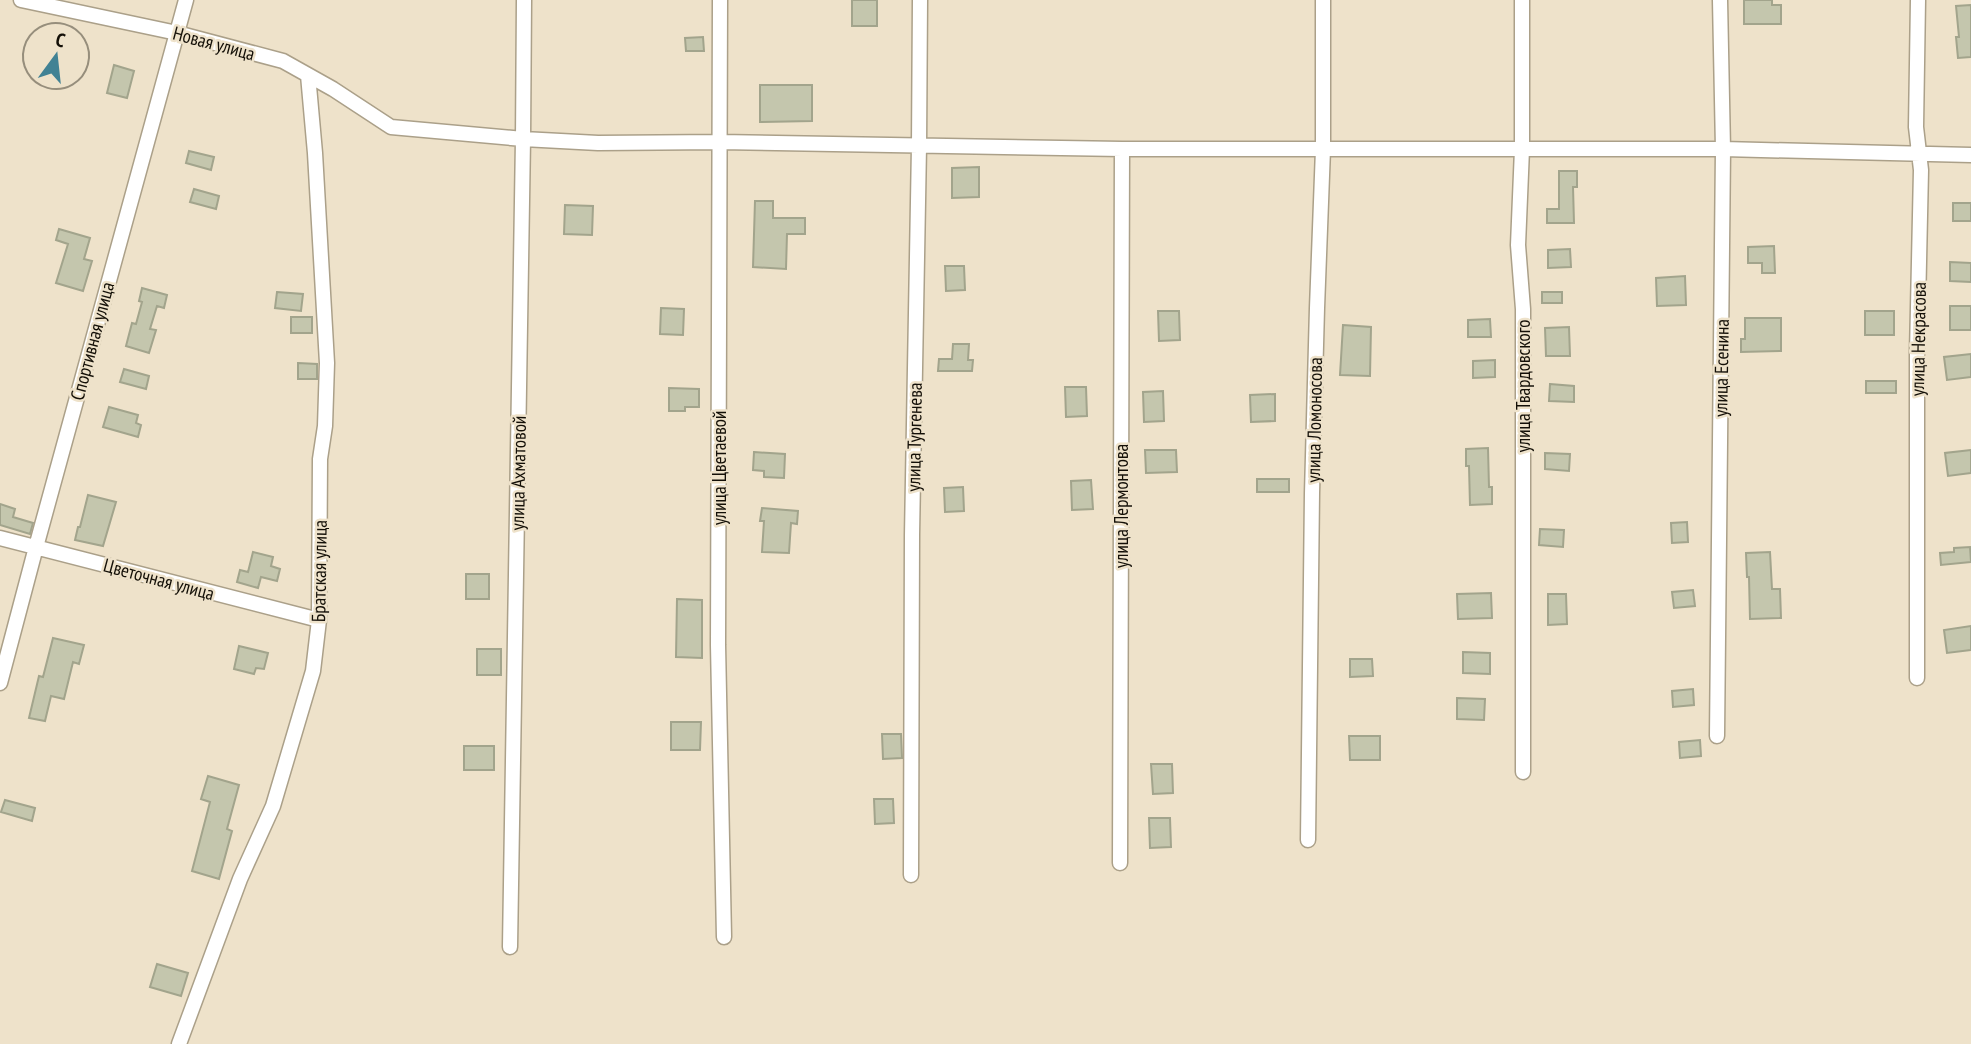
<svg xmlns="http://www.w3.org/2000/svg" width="1971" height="1044" viewBox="0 0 1971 1044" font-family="'PT Sans Narrow',sans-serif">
<rect width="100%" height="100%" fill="#eee2ca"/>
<path fill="#c4c6ad" stroke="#a2a48c" stroke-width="2" d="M 852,0 L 877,0 L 877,26 L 852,26 Z
M 1744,0 L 1772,0 L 1772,5 L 1781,5 L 1781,24 L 1744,24 Z
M 1971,5 L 1971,57 L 1958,58 L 1956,37 L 1959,37 L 1956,6 Z
M 703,37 L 704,51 L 686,51 L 685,38 Z
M 114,65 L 134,71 L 127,98 L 107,93 Z
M 760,85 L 812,85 L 812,121 L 760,122 Z
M 189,151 L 214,157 L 211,170 L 186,163 Z
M 979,167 L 979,197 L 952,198 L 952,168 Z
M 1559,171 L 1577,171 L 1577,187 L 1573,187 L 1574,223 L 1547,223 L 1547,209 L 1559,209 Z
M 194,189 L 219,196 L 216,209 L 190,202 Z
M 755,201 L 773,201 L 773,218 L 805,218 L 805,234 L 787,234 L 786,269 L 753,267 Z
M 1953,203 L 1971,203 L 1971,221 L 1953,221 Z
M 565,205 L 593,206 L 592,235 L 564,234 Z
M 59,229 L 90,238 L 84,259 L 92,261 L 83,291 L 56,283 L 68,244 L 56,240 Z
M 1774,246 L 1775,273 L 1762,273 L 1762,263 L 1748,263 L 1748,247 Z
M 1570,249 L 1571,267 L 1548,268 L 1548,250 Z
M 1950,262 L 1971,263 L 1971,282 L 1950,281 Z
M 945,266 L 964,266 L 965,290 L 946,291 Z
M 1685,276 L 1686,305 L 1657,306 L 1656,278 Z
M 142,288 L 167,295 L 164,308 L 157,306 L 150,329 L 156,330 L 149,353 L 126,346 L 132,323 L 136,324 L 142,302 L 139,301 Z
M 277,292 L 303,294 L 301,311 L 275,308 Z
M 1542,292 L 1562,292 L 1562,303 L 1542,303 Z
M 1950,306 L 1971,306 L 1971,330 L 1950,330 Z
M 661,308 L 684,309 L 683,335 L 660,334 Z
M 1158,311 L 1179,311 L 1180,340 L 1159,341 Z
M 1865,311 L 1894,311 L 1894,335 L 1865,335 Z
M 291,317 L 312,317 L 312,333 L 291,333 Z
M 1745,318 L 1781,318 L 1781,351 L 1741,352 L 1741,339 L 1745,339 Z
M 1490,319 L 1491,337 L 1468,337 L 1468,320 Z
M 1343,325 L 1371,327 L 1370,376 L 1340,375 Z
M 1569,327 L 1570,356 L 1546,356 L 1545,328 Z
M 953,344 L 969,344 L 968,360 L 973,360 L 972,371 L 938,371 L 939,359 L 952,359 Z
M 1971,354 L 1971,377 L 1947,380 L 1944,357 Z
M 1495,360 L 1495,377 L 1473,378 L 1473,361 Z
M 298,363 L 317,364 L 317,379 L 298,379 Z
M 124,369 L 149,376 L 146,389 L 120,382 Z
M 1866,381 L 1896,381 L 1896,393 L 1866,393 Z
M 1550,384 L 1574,386 L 1574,402 L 1549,401 Z
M 1065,387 L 1086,387 L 1087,416 L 1066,417 Z
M 669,388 L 699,389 L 699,407 L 685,407 L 685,411 L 669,411 Z
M 1163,391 L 1164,421 L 1144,422 L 1143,392 Z
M 1275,394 L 1275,421 L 1251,422 L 1250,395 Z
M 109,407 L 138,415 L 136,423 L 141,425 L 138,437 L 103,427 Z
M 1488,448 L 1489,487 L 1492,487 L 1492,504 L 1470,505 L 1469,466 L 1466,466 L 1466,449 Z
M 1145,450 L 1176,450 L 1177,472 L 1146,473 Z
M 1971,450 L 1971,473 L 1948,476 L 1945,453 Z
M 754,452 L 785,454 L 784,478 L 764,477 L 764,471 L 753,470 Z
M 1545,453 L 1570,454 L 1569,471 L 1545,469 Z
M 1257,479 L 1289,479 L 1289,492 L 1257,492 Z
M 1091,480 L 1093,509 L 1072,510 L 1071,481 Z
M 963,487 L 964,511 L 945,512 L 944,488 Z
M 88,495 L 116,502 L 103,546 L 75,540 L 78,527 L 80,527 Z
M 0,504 L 15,509 L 13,517 L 33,523 L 30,534 L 0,525 Z
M 762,508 L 798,511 L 797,524 L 791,523 L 789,553 L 762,552 L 764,521 L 760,521 Z
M 1687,522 L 1688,542 L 1672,543 L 1671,523 Z
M 1540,529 L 1564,530 L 1563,547 L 1539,545 Z
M 1970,547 L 1971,562 L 1941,565 L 1940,553 L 1954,552 L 1954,548 Z
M 253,552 L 273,557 L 271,566 L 280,569 L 277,581 L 261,577 L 258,588 L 237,582 L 240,570 L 248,572 Z
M 1770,552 L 1772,589 L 1780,589 L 1781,618 L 1750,619 L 1749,577 L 1747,577 L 1746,553 Z
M 466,574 L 489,574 L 489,599 L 466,599 Z
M 1693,590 L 1695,606 L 1674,608 L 1672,592 Z
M 1491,593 L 1492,618 L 1458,619 L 1457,594 Z
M 1548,594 L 1566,594 L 1567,624 L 1548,625 Z
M 677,599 L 702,600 L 702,658 L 676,657 Z
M 1971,626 L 1971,650 L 1947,653 L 1944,630 Z
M 53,638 L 84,645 L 79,664 L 73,662 L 64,699 L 51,696 L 45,721 L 29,718 L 39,676 L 43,677 Z
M 239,646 L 268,653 L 264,669 L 256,668 L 254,674 L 234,669 Z
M 477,649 L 501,649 L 501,675 L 477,675 Z
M 1463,652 L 1490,653 L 1490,674 L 1463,673 Z
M 1350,659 L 1372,659 L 1373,676 L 1350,677 Z
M 1693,689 L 1694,705 L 1673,707 L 1672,691 Z
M 1457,698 L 1485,699 L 1484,720 L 1457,719 Z
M 671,722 L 701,722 L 700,750 L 671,750 Z
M 882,734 L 901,734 L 902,758 L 883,759 Z
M 1349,736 L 1380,736 L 1380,760 L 1350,760 Z
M 1700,740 L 1701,756 L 1680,758 L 1679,742 Z
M 464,746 L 494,746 L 494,770 L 464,770 Z
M 1151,764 L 1172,764 L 1173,793 L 1153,794 Z
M 208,776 L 239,785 L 227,829 L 232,831 L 219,879 L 192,871 L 210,802 L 201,799 Z
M 874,799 L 893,799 L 894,823 L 875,824 Z
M 5,800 L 35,808 L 32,821 L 1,812 Z
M 1149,818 L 1170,818 L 1171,847 L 1150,848 Z
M 157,964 L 188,973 L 181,996 L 150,987 Z"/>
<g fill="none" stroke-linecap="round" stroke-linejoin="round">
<g stroke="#aba089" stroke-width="17">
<path id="street" d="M 21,0 L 177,33 L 283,61 L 333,89 L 391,127 L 523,139 L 598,143 L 720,142 L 1122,149 L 1723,149 L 1971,155
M 720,0 L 718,645 L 724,937
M 1522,0 L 1522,149 L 1518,245 L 1523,309 L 1523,772
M 0,538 L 319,620
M 1917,678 L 1917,353 L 1921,170 L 1916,127 L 1918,0
M 0,683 L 36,547 L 186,0
M 1717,736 L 1723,149 L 1720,0
M 1308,840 L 1312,493 L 1317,308 L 1323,149 L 1323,0
M 1120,863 L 1122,149
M 911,875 L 912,535 L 919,146 L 920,0
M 510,947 L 523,139 L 524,0
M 179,1044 L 240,879 L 273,806 L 313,671 L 319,620 L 320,459 L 325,426 L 327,363 L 315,153 L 308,75"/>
</g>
<use href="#street" stroke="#fff" stroke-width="14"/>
</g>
<g text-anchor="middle" stroke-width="5" stroke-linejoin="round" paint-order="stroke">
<g font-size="19" fill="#130f07" stroke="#eee2ca">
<text transform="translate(214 43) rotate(15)" y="7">Новая улица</text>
<text transform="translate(1918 339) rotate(-89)" y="7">улица Некрасова</text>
<text transform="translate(92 341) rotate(-75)" y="7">Спортивная улица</text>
<text transform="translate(1721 368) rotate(-89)" y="7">улица Есенина</text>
<text transform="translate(1523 386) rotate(-90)" y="7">улица Твардовского</text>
<text transform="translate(1314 420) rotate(-89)" y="7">улица Ломоносова</text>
<text transform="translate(914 437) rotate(-89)" y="7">улица Тургенева</text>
<text transform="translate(719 468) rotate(-90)" y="7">улица Цветаевой</text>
<text transform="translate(518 473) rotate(-89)" y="7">улица Ахматовой</text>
<text transform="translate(1121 506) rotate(-90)" y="7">улица Лермонтова</text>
<text transform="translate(319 571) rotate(-89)" y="7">Братская улица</text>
<text transform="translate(159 579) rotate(15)" y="7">Цветочная улица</text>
</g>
</g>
<g transform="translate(56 56) rotate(15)"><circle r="33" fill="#eee2ca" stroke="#968e7c" stroke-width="2"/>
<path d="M0-5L12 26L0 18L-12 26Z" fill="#418294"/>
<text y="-10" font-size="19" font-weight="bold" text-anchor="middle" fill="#130f07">С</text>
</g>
</svg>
